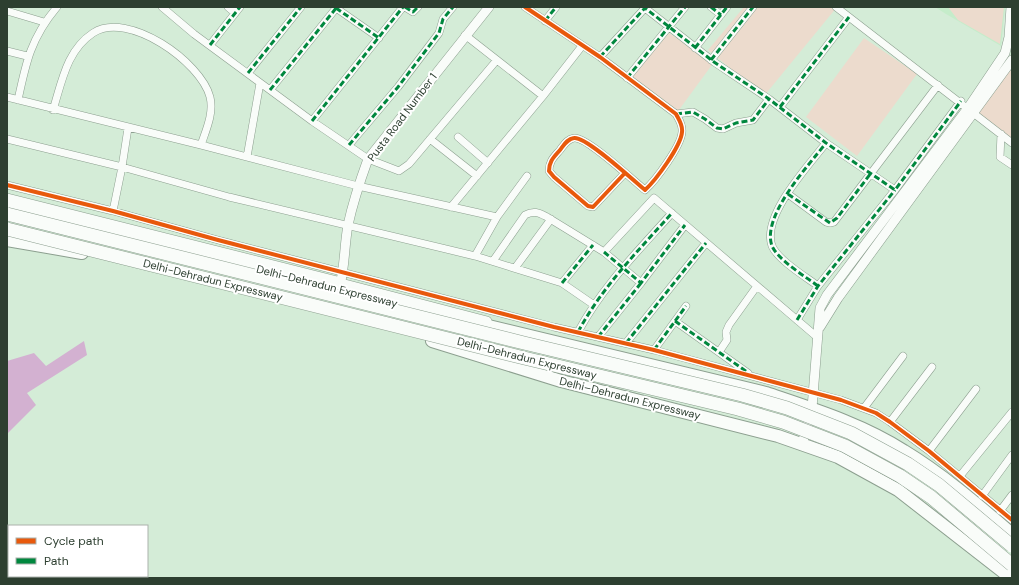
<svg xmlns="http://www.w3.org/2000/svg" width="1019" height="585" viewBox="0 0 1019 585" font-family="'DM Sans',sans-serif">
<rect width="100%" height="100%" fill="#d4ecd7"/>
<path fill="#c5ecca" d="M 935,7 L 1005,7 L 1001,46 L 946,14 Z"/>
<path fill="#ecdbcd" d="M 744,7 L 837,7 L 764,96 L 708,50 Z
M 948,7 L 1004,7 L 1000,44 L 958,20 Z
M 666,31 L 714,62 L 676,114 L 627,78 Z
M 864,38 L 917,74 L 857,156 L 806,117 Z
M 1012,63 L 1012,142 L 973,112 Z"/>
<path fill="#d3b1d1" d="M 84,341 L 87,355 L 27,393 L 36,405 L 7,434 L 7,361 L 34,353 L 46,366 Z"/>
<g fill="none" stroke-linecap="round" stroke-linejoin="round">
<g stroke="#8c9f8f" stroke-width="8">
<path id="minor" d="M 162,7 L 194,34 L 312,121 L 368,159 L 399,171 L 409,164 L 496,61
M 228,7 L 235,13
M 405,7 L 413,12 L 418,7
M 525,7 L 600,57 L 676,114 C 679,120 683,125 682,132 C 681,146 656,180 645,190 C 634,181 586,136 574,138 C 567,139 564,145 560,150 C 554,157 549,161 549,171 L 554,177 L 588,206 L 593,207 L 625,173
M 711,7 L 721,15
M 836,7 L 1012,143
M 336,8 L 379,38
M 7,11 L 44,22
M 545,21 L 556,7
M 210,45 L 240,7
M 695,48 L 727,7
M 7,51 L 27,56
M 600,57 L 645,8 L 714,62 L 769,99 L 826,143 L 895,190 L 961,101
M 711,60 L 753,7
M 248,73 L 301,7
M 627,78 L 685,7
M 270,90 L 337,7
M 543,96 L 582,46
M 7,97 L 201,145 L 358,186 L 497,217 L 475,256
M 18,100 C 26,62 31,38 57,7
M 780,107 L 849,17
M 53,110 C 62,81 67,50 93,33 C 128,10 201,62 210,97 C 214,113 206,130 201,145
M 676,114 L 693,112 L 705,119 L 717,128 L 723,129 L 736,123 L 753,120 L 769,99
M 312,121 L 403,7
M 1001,134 L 1000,157 L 1012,165
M 458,137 L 488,163
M 7,139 L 122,167 L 128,128
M 430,139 L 477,176
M 349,145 L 398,87 L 439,33 L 443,19 L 453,7
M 247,157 L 260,83
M 7,185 L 113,211 L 218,240 L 554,327 L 654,350 L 841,400 L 876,413 L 890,422 L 929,451 L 1012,520
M 788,194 L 826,222 L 830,223 L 834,222 L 938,85
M 451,207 L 543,96 L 465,35
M 113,211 L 122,167 L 229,197 L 475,256 L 562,283 L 594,305
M 497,217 L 527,176
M 604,252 L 641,283 L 685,225
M 493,261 L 525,215 C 534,210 539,213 547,217 L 604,252 L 654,198 L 817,337
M 515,268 L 551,219
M 562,283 L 593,245
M 818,286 C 806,277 778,260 772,246 C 761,216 809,165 826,143
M 797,320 L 818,286 L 895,190
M 675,321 L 748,373
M 578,332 C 602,287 638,251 672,213
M 598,337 L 641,283
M 626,343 L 706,243
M 654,350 L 686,306
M 719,352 L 727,340 L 726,332 L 729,325 L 757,286
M 864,408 L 903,356
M 890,422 L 932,367
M 929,451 L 976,389
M 960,476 L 1012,412
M 982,496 L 1012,455
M 1000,511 L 1012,495"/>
</g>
<g stroke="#8c9f8f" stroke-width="10">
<path id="tertiary" d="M 341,283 L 487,321
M 339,290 C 345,268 344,247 348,225 C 353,202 360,181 368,159 L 489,7
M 820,327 L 838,298 L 1012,60
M 802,444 L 812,408 L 820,308 L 827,295 L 968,108 L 1005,53 L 1009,37 L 1011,7"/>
</g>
<g stroke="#8c9f8f" stroke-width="12">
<path id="primary" d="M 7,199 L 341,283"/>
</g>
<g stroke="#8c9f8f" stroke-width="14">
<path id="trunk" d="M 7,206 L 339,290 L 766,393 C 813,409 862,424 904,451 C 942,474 978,505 1012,534
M 7,240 L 82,253
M 432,341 L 561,381 L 778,436 L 838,457 L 898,490 L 1011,578"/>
</g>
<use href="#minor" stroke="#f9fcf9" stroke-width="7"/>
<use href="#tertiary" stroke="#f9fcf9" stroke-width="9"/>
<use href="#primary" stroke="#f9fcf9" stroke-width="11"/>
<use href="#trunk" stroke="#f9fcf9" stroke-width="12"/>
<g stroke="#8c9f8f" stroke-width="14" stroke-linecap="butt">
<path id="motorway-bridge" d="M 7,214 L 524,343 L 742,395 L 787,408 L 851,433 L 908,464 L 939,485 L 1012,546
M 7,229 L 524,358 L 738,409 L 783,422 L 845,446 L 900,476 L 931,497 L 1012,565"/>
</g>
<use href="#motorway-bridge" stroke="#f9fcf9" stroke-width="13"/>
<path stroke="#00873e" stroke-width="3" stroke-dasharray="6 3" stroke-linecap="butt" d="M 405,7 L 413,12 L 418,7
M 711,7 L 721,15
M 336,8 L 379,38
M 545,21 L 556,7
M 210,45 L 240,7
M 695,48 L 727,7
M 600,57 L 645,8 L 714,62 L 769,99 L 826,143 L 895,190 L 961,101
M 711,60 L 753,7
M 248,73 L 301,7
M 627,78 L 685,7
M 270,90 L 337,7
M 780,107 L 849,17
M 676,114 L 693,112 L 705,119 L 717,128 L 723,129 L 736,123 L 753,120 L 769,99
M 312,121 L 403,7
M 349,145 L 398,87 L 439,33 L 443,19 L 453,7
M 788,194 L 830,223 L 837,218 L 871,173
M 604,252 L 641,283 L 685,225
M 562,283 L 593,245
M 818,286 C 806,277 778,260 772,246 C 761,216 809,165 826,143
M 797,320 L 818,286 L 895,190
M 675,321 L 747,372
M 578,332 C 602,287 638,251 672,213
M 598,337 L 641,283
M 626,343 L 706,243
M 654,350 L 686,306"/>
<g stroke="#fff" stroke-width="6">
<path id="cycleway" d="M 525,7 L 600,57 L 676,114 C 679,120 683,125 682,132 C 681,146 656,180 645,190 C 634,181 586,136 574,138 C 567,139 564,145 560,150 C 554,157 549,161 549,171 L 554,177 L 588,206 L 593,207 L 625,173
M 7,185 L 113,211 L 218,240 L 554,327 L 654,350 L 841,400 L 876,413 L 890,422 L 929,451 L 1012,520"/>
</g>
<use href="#cycleway" stroke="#e8590c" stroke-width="4"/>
</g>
<g text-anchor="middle" stroke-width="4" stroke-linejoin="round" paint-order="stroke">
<g font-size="11" fill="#2d3f30" stroke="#fff">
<text transform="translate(402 117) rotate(-53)" y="4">Pusta Road Number 1</text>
<text transform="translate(213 280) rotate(14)" y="4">Delhi-Dehradun Expressway</text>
<text transform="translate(327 286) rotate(14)" y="4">Delhi–Dehradun Expressway</text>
<text transform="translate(527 358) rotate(14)" y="4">Delhi-Dehradun Expressway</text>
<text transform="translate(630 398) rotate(14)" y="4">Delhi–Dehradun Expressway</text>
</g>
</g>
<rect width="1019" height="585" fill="none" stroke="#2d3f30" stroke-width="16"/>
<rect x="8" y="525" width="140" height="52" fill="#ffffff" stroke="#abb2ac"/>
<rect x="16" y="538" width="20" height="6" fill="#e8590c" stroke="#abb2ac"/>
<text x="44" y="545" font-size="12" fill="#2d3f30">Cycle path</text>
<rect x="16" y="558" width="20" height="6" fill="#00873e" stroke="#abb2ac"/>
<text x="44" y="565" font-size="12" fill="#2d3f30">Path</text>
</svg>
